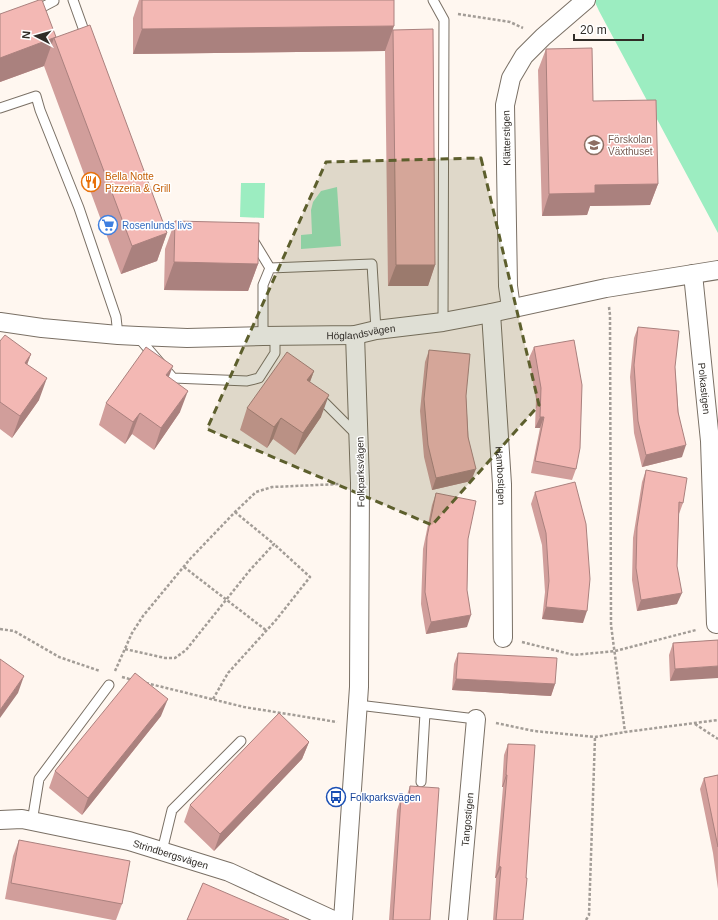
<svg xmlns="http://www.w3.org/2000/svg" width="718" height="920" viewBox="0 0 718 920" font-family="Helvetica,sans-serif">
<rect width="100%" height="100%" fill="#fff7f0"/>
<path fill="#9cedc1" d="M 594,0 L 718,0 L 718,233 L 599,11 Z
M 241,183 L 265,183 L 264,218 L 240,217 Z
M 337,187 L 341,246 L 301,249 L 301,235 L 312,234 L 311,210 L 313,202 L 321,191 Z"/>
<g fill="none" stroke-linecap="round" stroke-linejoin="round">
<g stroke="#7a7065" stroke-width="11">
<path id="lane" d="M 73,0 L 87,39
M 433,0 L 444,20 L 443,322
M 35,11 L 54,1
M 0,108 L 36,96 L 40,110 L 79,208 L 116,317 L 118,335
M 251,240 L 253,240 L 270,268
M 263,336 L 263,285 L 270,268 L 372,264 L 376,330
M 138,337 L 173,378 L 247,381 L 259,378 L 275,353 L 275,336
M 318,396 L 357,435
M 358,705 L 476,719
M 421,782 L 425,713
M 32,822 L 39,779 L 109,685
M 162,851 L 172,810 L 241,741"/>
</g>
<g stroke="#7a7065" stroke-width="20">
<g id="street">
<path id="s1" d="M 693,274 L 710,441 L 716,624"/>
<path d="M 511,308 L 508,286 L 505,105 L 511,78 L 524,56 L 543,37 L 586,0"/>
<path id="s2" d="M 491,313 L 502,484 L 503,638"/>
<path id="s3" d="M 0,322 L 42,328 L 118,335 L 138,336 L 187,338 L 263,336 L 355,335 L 376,330 L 443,322 L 491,313 L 606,288 L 718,270"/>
<path id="s4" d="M 0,820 L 22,819 L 129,841 L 229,872 L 333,920"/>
<path d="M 343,920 L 359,687 L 360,483 L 355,335"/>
<path id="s5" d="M 458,920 L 476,719"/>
</g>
</g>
<path stroke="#a39d97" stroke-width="2.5" stroke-dasharray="3 2" stroke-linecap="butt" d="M 458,14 L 510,22 L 523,28
M 609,307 L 610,315 L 611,625 L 625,732
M 184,567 L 267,631
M 0,629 L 14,631 L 59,657 L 100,671
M 522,642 L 574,655 L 615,651 L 696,630
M 125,649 L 165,658 L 175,658 L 186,650 L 250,570 L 274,544 L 235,512
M 115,671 L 132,633 L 143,616 L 190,559 L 235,512 L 256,492 L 272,487 L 340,484
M 122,677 L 133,680
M 146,683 L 244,707 L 337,722
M 213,699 L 228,673 L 276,620 L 310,577 L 274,544
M 496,723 L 534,731 L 595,737 L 625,732 L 718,720
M 695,724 L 718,739
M 586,920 L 589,915 L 595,737"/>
<use href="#lane" stroke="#fff" stroke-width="9"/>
<use href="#street" stroke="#fff" stroke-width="18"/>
</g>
<path fill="#d19e9b" d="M 139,0 L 394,0 L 393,30 L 435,265 L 428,286 L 388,286 L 385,51 L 133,54 L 133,18 Z
M 0,14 L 56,37 L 167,233 L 157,261 L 121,274 L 44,66 L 0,82 Z
M 546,49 L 593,101 L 658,184 L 650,205 L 590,206 L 587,215 L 542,216 L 538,70 Z
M 175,221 L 258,264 L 248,291 L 164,290 L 165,249 Z
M 638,327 L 675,367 L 682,457 L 642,467 L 634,433 L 630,377 L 634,338 Z
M 0,341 L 31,354 L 27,365 L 39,400 L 12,438 L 0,429 Z
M 534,347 L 576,469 L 572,480 L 531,473 L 540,428 L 535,428 L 536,399 L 529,358 Z
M 429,350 L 466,396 L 471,481 L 432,490 L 424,457 L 420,411 L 425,362 Z
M 314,371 L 310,382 L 321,417 L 295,455 L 273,439 L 267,448 L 240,430 L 247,408 Z
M 169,377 L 180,412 L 154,450 L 132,434 L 125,444 L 99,425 L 106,403 Z
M 646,470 L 683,503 L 679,514 L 677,566 L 677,604 L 637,611 L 632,580 L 633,538 L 642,482 Z
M 535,492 L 583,623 L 542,619 L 545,592 L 542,545 L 531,504 Z
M 436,493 L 468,539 L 467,590 L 467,627 L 426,634 L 421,604 L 423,549 L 432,505 Z
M 718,640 L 670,681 L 669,655 L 673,643 Z
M 458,653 L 555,684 L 551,696 L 452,690 L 454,664 Z
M 161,716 L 82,815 L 49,788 L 55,771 Z
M 309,742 L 302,759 L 214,851 L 184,822 L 190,805 Z
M 508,744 L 526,878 L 523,920 L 493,920 L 496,878 L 495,878 L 503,787 L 502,787 L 504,755 Z
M 718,775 L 718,889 L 713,853 L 700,789 L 704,778 Z
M 410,786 L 430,920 L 389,920 L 397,810 L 401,798 L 406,798 Z
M 19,840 L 122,904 L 116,920 L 113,920 L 5,899 L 13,856 Z"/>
<path fill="#aa817e" d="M 394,26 L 385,51 L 133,54 L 142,29 Z
M 56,37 L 54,38 L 44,66 L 0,82 L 0,58 Z
M 658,184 L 650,205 L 590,206 L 587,215 L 542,216 L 549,194 L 595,185 Z
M 167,233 L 157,261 L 121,274 L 132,246 Z
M 174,262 L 258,264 L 248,291 L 164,290 Z
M 396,265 L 435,265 L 428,286 L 388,286 Z
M 31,354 L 23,375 L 25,363 Z
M 173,366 L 165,387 L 166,375 Z
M 314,371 L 306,392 L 307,380 Z
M 47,378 L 39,400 L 12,438 L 20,416 Z
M 188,391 L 180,412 L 154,450 L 161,428 Z
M 329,395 L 321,417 L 295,455 L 303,433 Z
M 140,413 L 132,434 L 125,444 L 133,422 Z
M 540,417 L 544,417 L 540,428 L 535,428 Z
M 281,418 L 273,439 L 267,448 L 274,427 Z
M 686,445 L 682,457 L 642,467 L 646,455 Z
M 476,469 L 471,481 L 432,490 L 436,478 Z
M 682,593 L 677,604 L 637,611 L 641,600 Z
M 546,607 L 587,611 L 583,623 L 542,619 Z
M 471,615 L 467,627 L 426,634 L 431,622 Z
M 718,666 L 718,678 L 670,681 L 675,669 Z
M 24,676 L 18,693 L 0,718 L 0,710 Z
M 456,679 L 555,684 L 551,696 L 452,690 Z
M 168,699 L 161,716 L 82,815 L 88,798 Z
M 309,742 L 302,759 L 214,851 L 220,834 Z
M 506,775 L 507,775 L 503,787 L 502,787 Z
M 499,866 L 501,867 L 496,878 L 495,878 Z"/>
<path fill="#f3b8b4" stroke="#aa817e" d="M 39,0 L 42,0 L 56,37 L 0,58 L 0,14 Z
M 142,0 L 394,0 L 394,26 L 142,29 Z
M 90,25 L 167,233 L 132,246 L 54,38 Z
M 433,29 L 435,265 L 396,265 L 393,30 Z
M 592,48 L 593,101 L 656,100 L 658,184 L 595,185 L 595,193 L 549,194 L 546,49 Z
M 175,221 L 259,223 L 258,264 L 174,262 Z
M 638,327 L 679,331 L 675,367 L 678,412 L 686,445 L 646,455 L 638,421 L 634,365 Z
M 5,335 L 31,354 L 25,363 L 47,378 L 20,416 L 0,402 L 0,341 Z
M 574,340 L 582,385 L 580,448 L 576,469 L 535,461 L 544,417 L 540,417 L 541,388 L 534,347 Z
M 146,347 L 173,366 L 166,375 L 188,391 L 161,428 L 140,413 L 133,422 L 106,403 Z
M 429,350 L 470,354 L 466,396 L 468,437 L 476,469 L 436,478 L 428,445 L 424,399 Z
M 287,352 L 314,371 L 307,380 L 329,395 L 303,433 L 281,418 L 274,427 L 247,408 Z
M 646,470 L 687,478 L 683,503 L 679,502 L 677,566 L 682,593 L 641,600 L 636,568 L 637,527 Z
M 575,482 L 586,524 L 590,579 L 587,611 L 546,607 L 549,581 L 546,533 L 535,492 Z
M 436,493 L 476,501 L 468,539 L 467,590 L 471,615 L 431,622 L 425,592 L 427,537 Z
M 718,640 L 718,666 L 675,669 L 673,643 Z
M 458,653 L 557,658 L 555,684 L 456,679 Z
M 0,659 L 24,676 L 0,710 Z
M 135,673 L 168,699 L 88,798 L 55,771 Z
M 279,713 L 309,742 L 220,834 L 190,805 Z
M 508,744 L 535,745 L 526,878 L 527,878 L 523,920 L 496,920 L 501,867 L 499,866 L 507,775 L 506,775 Z
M 718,775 L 718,847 L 704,778 Z
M 410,786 L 439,788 L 430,920 L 393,920 L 401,798 L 409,799 Z
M 19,840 L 130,861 L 122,904 L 11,883 Z
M 203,883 L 289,920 L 187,920 Z"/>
<path fill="#5d5f2d" fill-opacity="0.2" stroke="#5d5f2d" stroke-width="3" stroke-dasharray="8 5" stroke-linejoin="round" d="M 481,158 L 539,405 L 432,525 L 207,429 L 326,162 Z"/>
<defs>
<g id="school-ring" transform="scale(1)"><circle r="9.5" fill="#fff" stroke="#8d6e63" stroke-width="1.5"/><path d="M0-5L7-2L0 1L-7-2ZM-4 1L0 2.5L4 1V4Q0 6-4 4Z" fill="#8d6e63"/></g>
<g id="restaurant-ring" transform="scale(1)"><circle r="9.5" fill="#fff" stroke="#e8710a" stroke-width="1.5"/><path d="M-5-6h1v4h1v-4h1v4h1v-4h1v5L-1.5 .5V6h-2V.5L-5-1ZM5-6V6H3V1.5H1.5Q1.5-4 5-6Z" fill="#e8710a"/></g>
<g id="supermarket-ring" transform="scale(1)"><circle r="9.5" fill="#fff" stroke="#3f7fe0" stroke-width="1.5"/><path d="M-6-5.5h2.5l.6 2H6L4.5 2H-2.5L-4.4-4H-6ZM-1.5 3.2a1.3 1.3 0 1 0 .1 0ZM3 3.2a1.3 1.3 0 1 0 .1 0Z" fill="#3f7fe0"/></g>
<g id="bus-ring" transform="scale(1)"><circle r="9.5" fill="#fff" stroke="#1a4fb4" stroke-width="1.5"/><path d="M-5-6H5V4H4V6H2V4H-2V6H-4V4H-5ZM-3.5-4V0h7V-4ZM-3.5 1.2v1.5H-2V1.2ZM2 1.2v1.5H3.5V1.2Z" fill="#1a4fb4"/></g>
</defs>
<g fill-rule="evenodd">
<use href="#school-ring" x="594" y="145"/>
<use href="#restaurant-ring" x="91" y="182"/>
<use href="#supermarket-ring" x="108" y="225"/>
<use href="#bus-ring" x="336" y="797"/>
</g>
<g text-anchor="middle" stroke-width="3" stroke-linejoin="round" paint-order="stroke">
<g font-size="10" fill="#302c27" stroke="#fff">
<text transform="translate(506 138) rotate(-91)" y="4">Klätterstigen</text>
<text dy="4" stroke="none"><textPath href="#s3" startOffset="362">Höglandsvägen</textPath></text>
<text dy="4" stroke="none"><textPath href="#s1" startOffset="115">Polkastigen</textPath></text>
<text transform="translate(360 472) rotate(-91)" y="4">Folkparksvägen</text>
<text dy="4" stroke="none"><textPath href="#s2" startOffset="163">Hambostigen</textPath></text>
<text dy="4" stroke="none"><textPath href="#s5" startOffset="101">Tangostigen</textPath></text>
<text dy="4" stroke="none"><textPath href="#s4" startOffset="175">Strindbergsvägen</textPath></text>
</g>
<g font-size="10" fill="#785e54" stroke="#fff" text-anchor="start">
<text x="608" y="143">Förskolan<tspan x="608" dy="12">Växthuset</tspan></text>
</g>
<g font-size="10" fill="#c56008" stroke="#fff" text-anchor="start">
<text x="105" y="180">Bella Notte<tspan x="105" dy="12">Pizzeria &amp; Grill</tspan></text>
</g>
<g font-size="10" fill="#366cbe" stroke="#fff" text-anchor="start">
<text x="122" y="229">Rosenlunds livs</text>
</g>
<g font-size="10" fill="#164399" stroke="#fff" text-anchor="start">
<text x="350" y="801">Folkparksvägen</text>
</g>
</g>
<g transform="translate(36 36) rotate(276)" stroke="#ffffff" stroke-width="3" paint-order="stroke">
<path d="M0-3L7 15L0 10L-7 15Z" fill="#302c27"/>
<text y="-6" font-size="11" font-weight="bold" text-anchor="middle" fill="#302c27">N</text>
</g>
<path d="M574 34v6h69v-6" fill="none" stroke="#302c27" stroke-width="2"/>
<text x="580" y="34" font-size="12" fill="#302c27" stroke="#ffffff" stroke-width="3" paint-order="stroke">20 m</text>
</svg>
